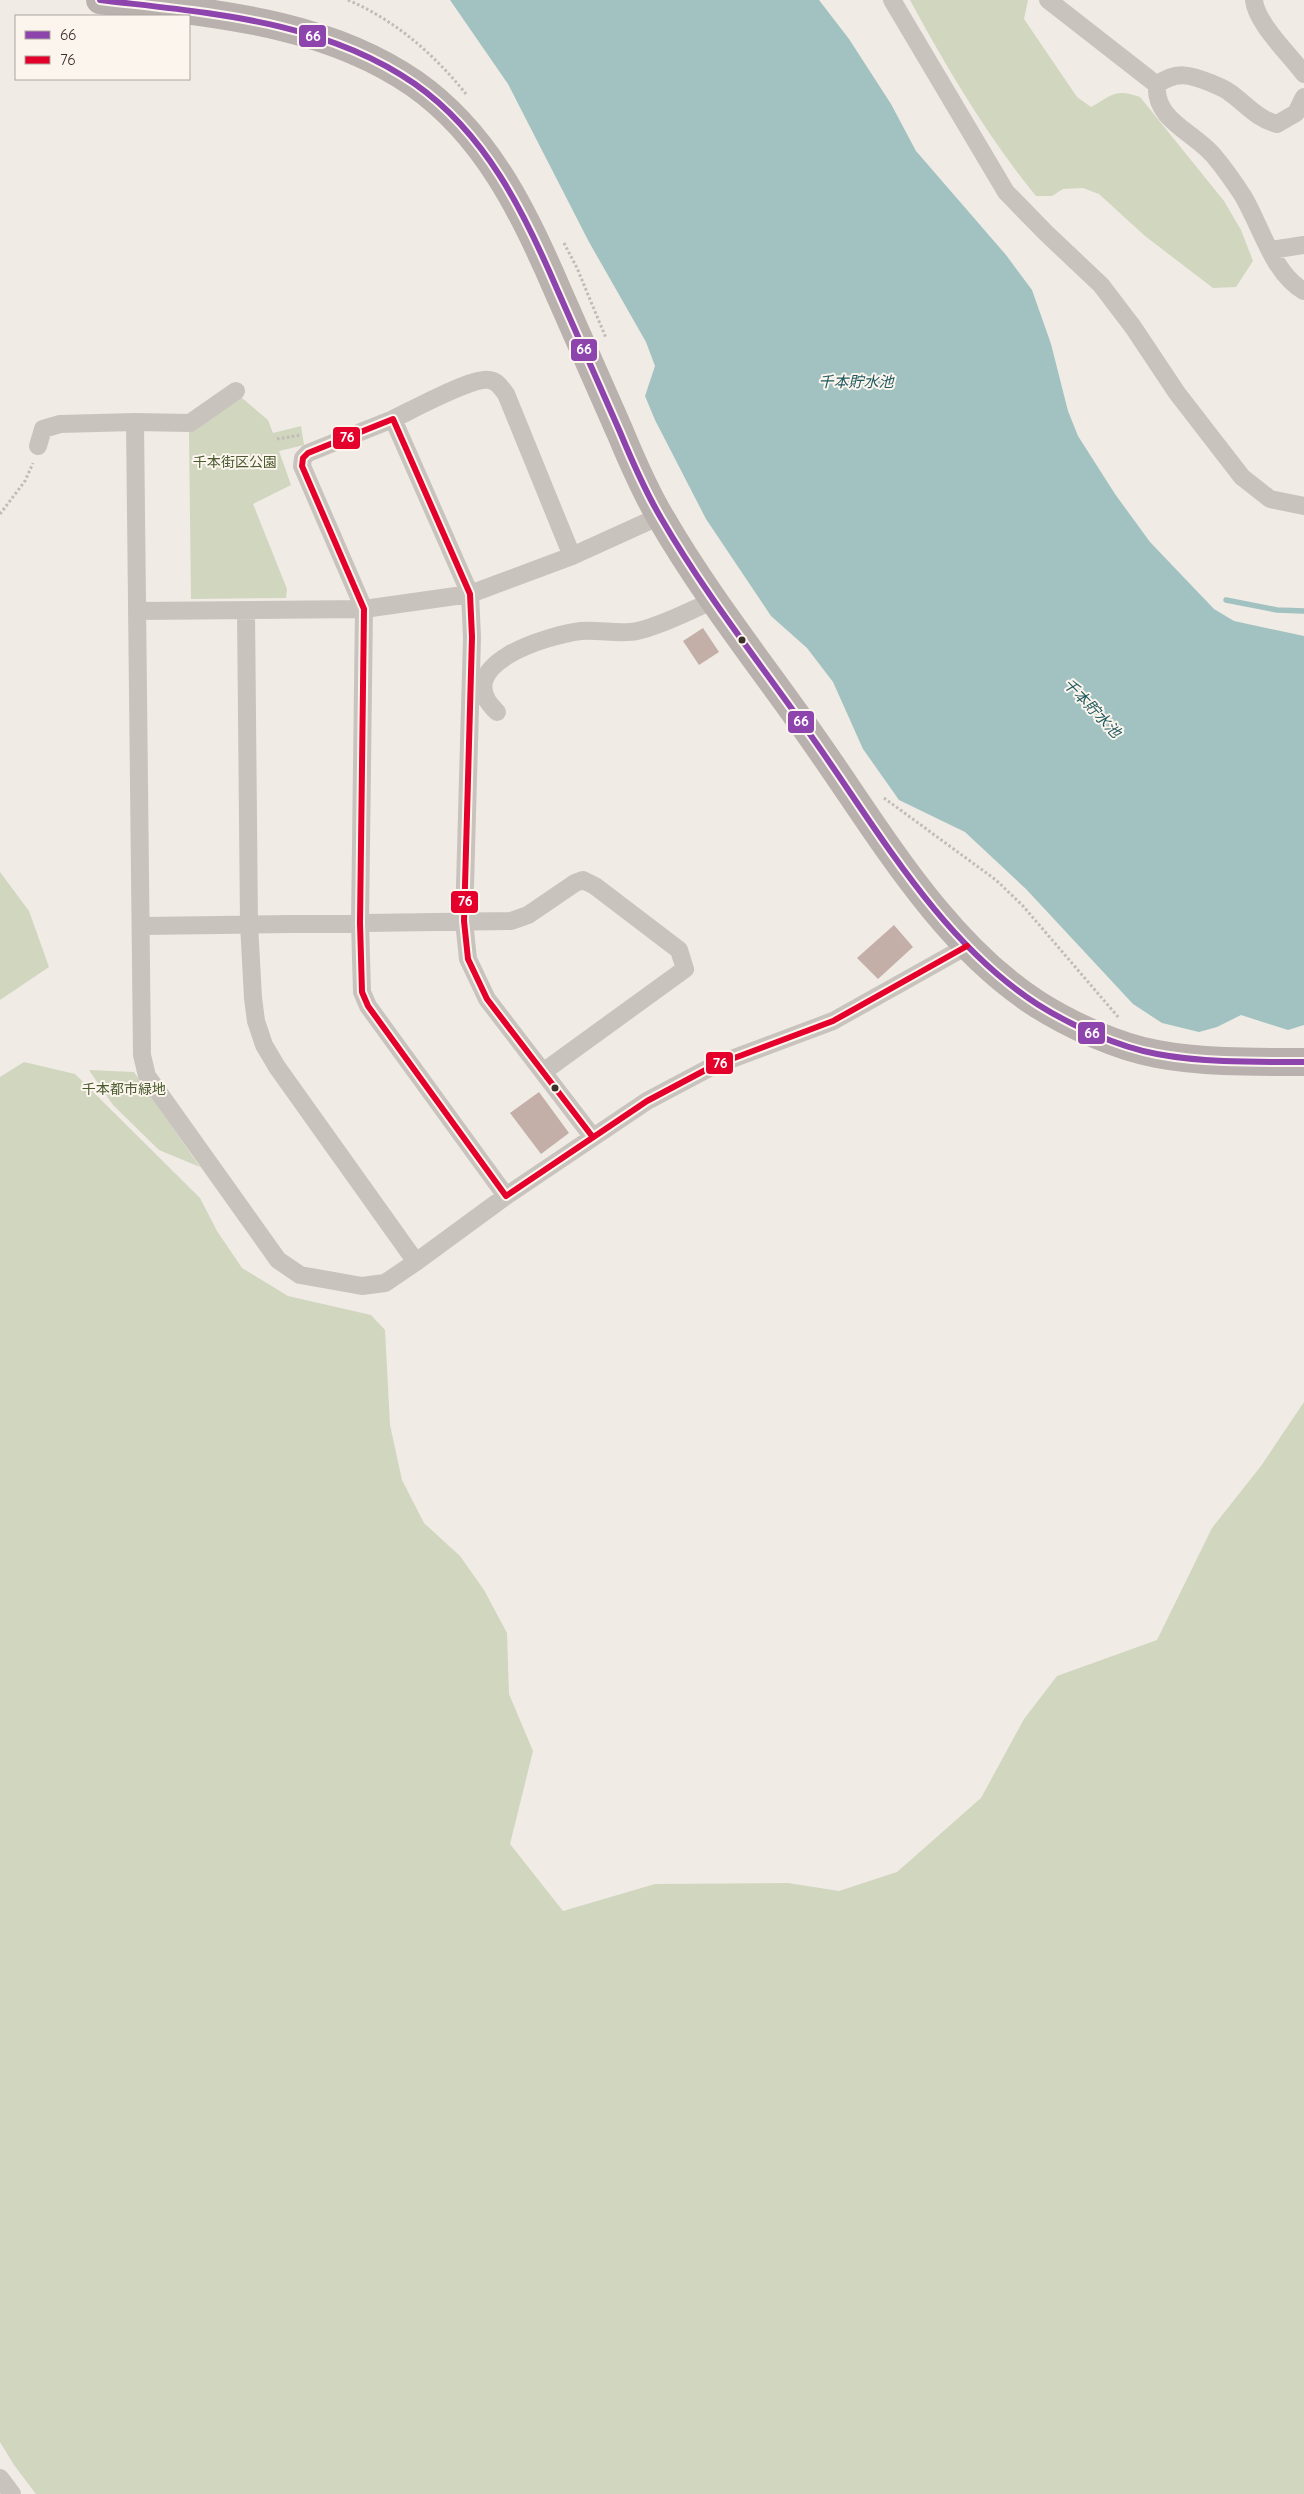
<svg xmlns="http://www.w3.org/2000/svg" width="1304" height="2494" viewBox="0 0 1304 2494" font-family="Quicksand,'Noto Sans JP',sans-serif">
<rect width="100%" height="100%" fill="#f0ebe5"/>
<path fill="#d1d6bf" d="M 910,0 L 1028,0 L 1024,19 L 1077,97 L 1091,107 C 1112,95 1116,88 1140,97 L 1224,201 L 1241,230 L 1253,261 L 1236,287 L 1213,288 L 1145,236 L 1099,194 L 1083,188 L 1063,189 L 1052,196 L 1036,196 C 989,139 945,65 910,0 Z
M 242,398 L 268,420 L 273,433 L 301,426 L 304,445 L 279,451 L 291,485 L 253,504 L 287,589 L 286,598 L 191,599 L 189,432 Z
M 0,872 L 29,911 L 49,967 L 0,1000 Z
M 24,1062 L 75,1074 L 200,1198 L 217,1231 L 242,1268 L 288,1296 L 371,1315 L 385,1330 L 390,1425 L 402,1480 L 424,1523 L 460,1556 L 484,1590 L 507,1633 L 509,1694 L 533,1751 L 510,1844 L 563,1911 L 655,1884 L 788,1883 L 839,1891 L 897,1872 L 981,1798 L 1024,1719 L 1057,1676 L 1157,1640 L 1212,1528 L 1261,1466 L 1304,1402 L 1304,2494 L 36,2494 L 14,2465 L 0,2442 L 0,1077 Z
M 89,1070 L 134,1072 L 200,1167 L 159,1150 L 113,1105 Z"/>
<path fill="#a1c2c1" d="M 450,0 L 819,0 L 849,39 L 891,104 L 916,151 L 1006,255 L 1032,290 L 1051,344 L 1068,411 L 1078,436 L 1115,494 L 1150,542 L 1214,609 L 1234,621 L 1304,636 L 1304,1025 L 1288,1030 L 1241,1015 L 1217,1027 L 1199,1032 L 1162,1023 L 1133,1004 L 1026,889 L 965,832 L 899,800 L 863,749 L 833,682 L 807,648 L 771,616 L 706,519 L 655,420 L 645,396 L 655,366 L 646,342 L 589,242 L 508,84 Z"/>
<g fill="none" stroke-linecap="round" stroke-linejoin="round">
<path stroke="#a1c2c1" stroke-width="5.5" d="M 1226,600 L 1277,610 L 1304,611"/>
</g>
<path fill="#c3afa7" d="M 703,628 L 719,652 L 699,665 L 683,641 Z
M 894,925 L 913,947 L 878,979 L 857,958 Z
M 539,1092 L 569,1133 L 541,1154 L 510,1113 Z"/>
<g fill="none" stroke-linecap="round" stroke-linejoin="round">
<path stroke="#c2bbb6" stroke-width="3" stroke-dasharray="2.5 2.5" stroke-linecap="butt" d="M 348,0 C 395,20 435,55 466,94
M 564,243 L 577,268 L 606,338
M 277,439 L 301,435
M 0,514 L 25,481 L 33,463
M 884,798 L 996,880 L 1023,906 L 1119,1018"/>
<path stroke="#c9c3be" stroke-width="18" d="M 892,0 L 1006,192 L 1046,233 L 1101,285 L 1133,327 L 1177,393 L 1242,477 L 1270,499 L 1304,506
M 1048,0 L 1157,85
M 1254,0 C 1256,23 1290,55 1304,74
M 1304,97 L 1296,113 L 1277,124 C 1257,119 1245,103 1229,92 C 1224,88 1217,86 1211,83 C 1191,75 1176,70 1157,85 C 1154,120 1194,132 1214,156 C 1224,168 1234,182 1243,196 C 1261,226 1273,274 1304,291
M 1271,250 L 1304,245
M 236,391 L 190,423 L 135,422 L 142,1055 L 147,1076 L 278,1260 L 300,1275 L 362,1286 L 385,1283 L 416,1262
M 393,419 C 412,410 472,377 489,380 C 498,381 501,388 506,394 L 572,556
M 38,446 L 43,429 L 60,424 L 135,422
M 137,611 L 364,609 L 470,594 L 572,556 L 660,516
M 246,611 L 249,924 L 253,998 L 256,1021 L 264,1045 L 277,1067 L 416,1262 L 506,1196
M 497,712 C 447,665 548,635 581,631 C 599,629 619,635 637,631 C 664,625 690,610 715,600
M 142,926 L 511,921 L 528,915 L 575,883 L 583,880 L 595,886 L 679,950 L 685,969 L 543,1072
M 592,1136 L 487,999 L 468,959 L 464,921 L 472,637 L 470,594 L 393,419 L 308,453 L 303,458 L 302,466 L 364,609 L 360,923 L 362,992 L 368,1006 L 506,1196 L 647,1101 L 713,1066 L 833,1021 L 967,946
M 0,2478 L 12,2494"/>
<path stroke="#b8b1ad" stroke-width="28" d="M 100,0 C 208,13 323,20 415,84 C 486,134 524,212 557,289 C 578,336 599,384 620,432 C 632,461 645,491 661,518 C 706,596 763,667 814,740 C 879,832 941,942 1037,1004 C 1070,1025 1118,1047 1157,1054 C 1205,1063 1255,1062 1304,1062"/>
<g stroke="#fbf5ee" stroke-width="10">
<path id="bus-1" d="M 100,0 C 208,13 323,20 415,84 C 486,134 524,212 557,289 C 578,336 599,384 620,432 C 632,461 645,491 661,518 C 706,596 763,667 814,740 C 879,832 941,942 1037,1004 C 1070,1025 1118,1047 1157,1054 C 1205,1063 1255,1062 1304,1062"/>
</g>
<g stroke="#fbf5ee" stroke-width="10">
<path id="bus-2" d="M 592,1136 L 487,999 L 468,959 L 464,921 L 472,637 L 470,594 L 393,419 L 308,453 L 303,458 L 302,466 L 364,609 L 360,923 L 362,992 L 368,1006 L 506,1196 L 647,1101 L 713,1066 L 833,1021 L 967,946"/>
</g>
<use href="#bus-1" stroke="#8e44ad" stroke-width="6"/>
<use href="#bus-2" stroke="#e4002b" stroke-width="6"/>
</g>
<g fill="#3b302b" stroke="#fbf5ee" stroke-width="2">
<circle cx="742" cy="640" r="4.5"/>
<circle cx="555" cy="1088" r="4.5"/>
</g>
<g text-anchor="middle" stroke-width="4" stroke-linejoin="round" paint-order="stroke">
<g font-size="14" fill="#4a5a2e" stroke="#fbf5ee">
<text x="235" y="467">千本街区公園</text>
<text x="124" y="1094">千本都市緑地</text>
</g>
<g font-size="15" font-style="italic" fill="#1f5a5e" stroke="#fbf5ee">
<text x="856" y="387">千本貯水池</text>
<text transform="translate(1092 708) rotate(46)" y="5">千本貯水池</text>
</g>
</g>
<g stroke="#fbf5ee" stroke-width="2">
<rect x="298" y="24" width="29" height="24" rx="5" fill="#8e44ad"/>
<rect x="570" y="338" width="28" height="24" rx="5" fill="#8e44ad"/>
<rect x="332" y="426" width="29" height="24" rx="5" fill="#e4002b"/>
<rect x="787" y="710" width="28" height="24" rx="5" fill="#8e44ad"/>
<rect x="450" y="890" width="29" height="24" rx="5" fill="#e4002b"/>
<rect x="1077" y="1021" width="29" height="24" rx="5" fill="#8e44ad"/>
<rect x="705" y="1051" width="29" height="24" rx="5" fill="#e4002b"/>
</g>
<g font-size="14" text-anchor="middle" font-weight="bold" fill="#fff">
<text x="313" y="41">66</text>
<text x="584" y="354">66</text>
<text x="347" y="442">76</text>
<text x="801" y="726">66</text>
<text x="465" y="906">76</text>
<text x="1092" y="1038">66</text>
<text x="720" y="1068">76</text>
</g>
<rect x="15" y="15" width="175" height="65" fill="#fbf5ee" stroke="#aea6a0"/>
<rect x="25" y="31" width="25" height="8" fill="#8e44ad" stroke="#aea6a0"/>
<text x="60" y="40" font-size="15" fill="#3b302b">66</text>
<rect x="25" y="56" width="25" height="8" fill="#e4002b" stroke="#aea6a0"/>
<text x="60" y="65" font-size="15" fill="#3b302b">76</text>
</svg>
